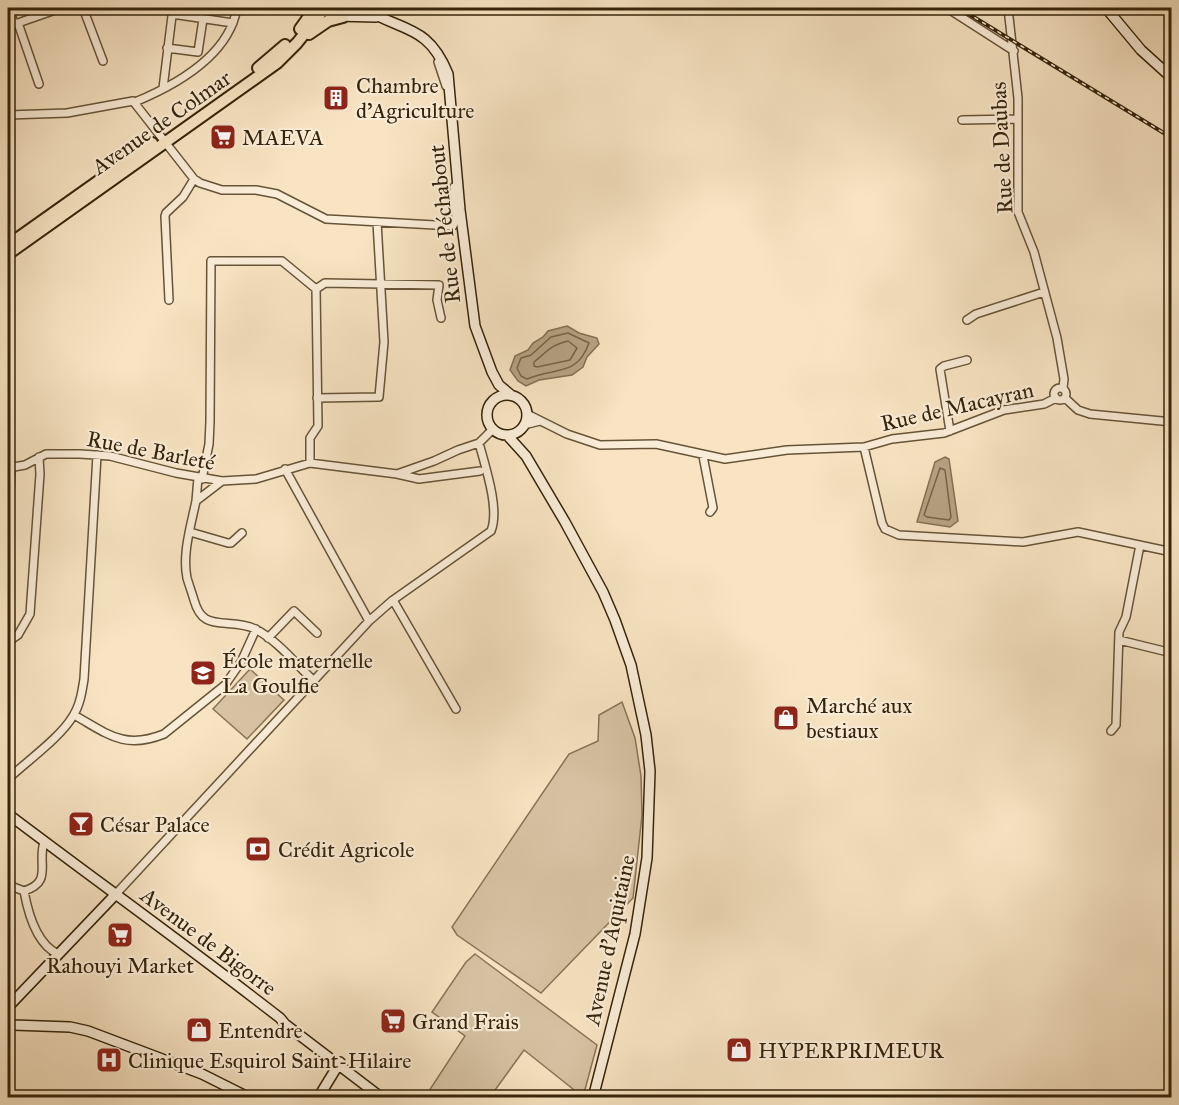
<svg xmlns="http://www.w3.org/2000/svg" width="1179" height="1105" viewBox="0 0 1179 1105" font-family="'IM FELL Great Primer',serif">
<rect width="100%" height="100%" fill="#f8e4c3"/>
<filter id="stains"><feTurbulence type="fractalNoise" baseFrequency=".00333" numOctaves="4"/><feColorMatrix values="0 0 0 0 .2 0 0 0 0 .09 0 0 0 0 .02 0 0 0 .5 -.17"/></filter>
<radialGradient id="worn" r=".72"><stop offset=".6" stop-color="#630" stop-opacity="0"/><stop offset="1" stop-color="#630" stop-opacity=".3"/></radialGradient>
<path fill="#d7c3a4" stroke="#867457" stroke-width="1.5" d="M 250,669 L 284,700 L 247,739 L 213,709 Z
M 622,702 L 635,738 L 641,776 L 642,815 L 633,898 L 541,993 L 457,935 L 452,927 L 569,754 L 598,741 L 599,715 Z
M 475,954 L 597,1045 L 583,1097 L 524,1050 L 490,1097 L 425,1097 L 465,1036 L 432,1012 L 466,962 Z"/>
<path fill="#b6a384" stroke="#827053" stroke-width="1.5" d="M 567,326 L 579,333 L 597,338 L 599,344 L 587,357 L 583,367 L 572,375 L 539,380 L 526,386 L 518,381 L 510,370 L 515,356 L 528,350 L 533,343 L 543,337 L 548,331 Z
M 945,457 L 949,459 L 958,521 L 950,527 L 917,522 L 935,462 Z"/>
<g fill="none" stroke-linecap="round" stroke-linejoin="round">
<path stroke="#766447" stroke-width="1.5" d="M 568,333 L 589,343 C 577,377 555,367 527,379 L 521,376 L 517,368 L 521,358 L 531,355 L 551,337 Z
M 568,341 L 577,348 L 570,360 L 537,367 L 534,366 L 534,362 C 548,351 549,346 568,341 Z
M 940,468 L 945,470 L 951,517 L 949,520 L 927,517 L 924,515 Z"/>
<g stroke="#665438" stroke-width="10">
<path id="street" d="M 9,8 L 14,23
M 83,8 L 103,61
M 947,8 L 1014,51
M 1008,8 L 1018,98 L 1018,212 L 1034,252 L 1057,338 L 1064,379 L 1063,388
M 172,14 L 233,23
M 18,23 L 39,84
M 8,24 L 18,23 L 61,8
M 167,48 L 198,52 L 203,19
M 438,62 L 446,86
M 163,88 L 173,8
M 135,102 C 176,85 229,55 237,8
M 8,115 L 67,113 L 133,101 L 194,179 L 200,183 L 222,190 L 256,190 L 277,194 L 326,219 L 453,226 L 456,220 L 454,187
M 962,120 L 1018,119
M 169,300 L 165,216 L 166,213 L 183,197 L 194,179
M 967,320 L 976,314 L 1044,292
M1054 394a6 6 0 1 1 12 0a6 6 0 1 1-12 0Z
M 317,398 L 379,397 L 384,342 L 377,222
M 1065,398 L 1078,410 L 1090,414 L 1172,422
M 527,414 L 567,434 L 600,445 L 656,444 L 725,459 L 787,450 L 864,447 L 892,439 L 944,433 L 1004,410 L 1044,404 L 1056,398
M 524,425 L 540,421
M 950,431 L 940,369 L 944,366 L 967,360
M 864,447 L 882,523 L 885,529 L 899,535 L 1023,542 L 1078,532 L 1172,552
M 703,456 L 713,508 L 710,512
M 310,463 L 310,438 L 318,426 L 316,289
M 8,468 L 25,465 L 46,454 L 80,454 L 110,456 L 176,473 L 222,481 L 256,479 L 310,463 L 397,474 L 434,461 L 458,450 L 479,443 L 493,429
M 285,469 L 369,621
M 397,474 L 419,479 L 480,471
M 202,479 L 209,444 L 210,422 L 211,261 L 282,261 L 316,289 L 325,283 L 439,285 L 437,300 L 441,318
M 222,481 L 196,501 C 191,525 182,554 187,578 C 189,585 192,593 194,600 C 196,607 199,615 206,619 C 217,626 239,621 255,629 C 277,640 295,663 313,680
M 196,501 L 198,478
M 190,532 L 228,543 L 231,543 L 242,533
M 8,537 L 11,468
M 393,600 L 456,709
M 268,638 L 294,611 L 317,633
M 1119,640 L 1168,652
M 8,642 L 18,635 L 30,614 L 40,474 L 39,457
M 74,715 C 108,734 124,750 164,734 L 225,685 L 241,662 L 256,629
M 1111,731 L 1116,725 L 1119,632 L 1126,617 L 1140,545
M 8,779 C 27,761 60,738 73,716 C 80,705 82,692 84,679 L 97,455
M 8,885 L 24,891 C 53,882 37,864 44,842
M 24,891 C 28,913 36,944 58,954
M 115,895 L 369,621 L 393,600 L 491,531 C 500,509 485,466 479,443"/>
</g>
<g stroke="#35240a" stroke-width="12">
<path id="secondary" d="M 363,8 C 402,32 428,24 448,74 L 460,210 L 475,326 L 492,372 L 499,385 L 511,395
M 1106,8 L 1141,50 L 1172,78
M 323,10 L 335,16 L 376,17
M487 415a20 20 0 1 1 40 0a20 20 0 1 1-40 0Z
M 507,435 L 526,456 L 565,522 L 603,592 L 615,620 L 631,665 L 646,735 L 650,771 L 647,858 L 635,934 L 593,1098
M 8,814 C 98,882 190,948 280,1018 L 285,1024 L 382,1098
M 8,1007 L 115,895
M 8,1021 L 13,1025 L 70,1027 L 88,1031 L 202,1074 L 250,1098
M 318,1098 L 340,1062"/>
</g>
<g stroke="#35240a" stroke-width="14">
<path id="primary" d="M 300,29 L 315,8
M 309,34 L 328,21 L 343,17
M 258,68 L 285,45
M 8,245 L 152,143
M 8,254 L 277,63 L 297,43 L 325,8"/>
</g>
<use href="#street" stroke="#faedd8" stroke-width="7"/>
<use href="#secondary" stroke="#faedd8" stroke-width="9"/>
<use href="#primary" stroke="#f8e4c3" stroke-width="10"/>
<g stroke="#35240a" stroke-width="4">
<path id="rail" d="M 959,8 L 1172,138"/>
</g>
<use href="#rail" stroke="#faedd8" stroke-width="1.5" stroke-dasharray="4.5" stroke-linecap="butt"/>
</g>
<defs>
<g id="building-square" transform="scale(1.35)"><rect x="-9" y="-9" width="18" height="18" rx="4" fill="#8f2418" stroke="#faedd8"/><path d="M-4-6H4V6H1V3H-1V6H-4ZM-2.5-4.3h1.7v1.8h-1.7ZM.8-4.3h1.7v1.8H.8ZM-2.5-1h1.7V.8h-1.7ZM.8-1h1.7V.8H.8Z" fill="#fff"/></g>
<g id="supermarket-square" transform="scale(1.35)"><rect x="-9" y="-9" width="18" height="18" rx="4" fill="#8f2418" stroke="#faedd8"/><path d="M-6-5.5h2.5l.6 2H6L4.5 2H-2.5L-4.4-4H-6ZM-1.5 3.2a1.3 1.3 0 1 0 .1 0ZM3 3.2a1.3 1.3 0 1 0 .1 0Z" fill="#fff"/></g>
<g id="school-square" transform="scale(1.35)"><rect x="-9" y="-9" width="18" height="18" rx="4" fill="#8f2418" stroke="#faedd8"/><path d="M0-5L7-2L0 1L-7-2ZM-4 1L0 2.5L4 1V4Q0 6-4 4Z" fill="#fff"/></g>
<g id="shop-square" transform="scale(1.35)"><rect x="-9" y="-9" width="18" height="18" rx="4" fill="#8f2418" stroke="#faedd8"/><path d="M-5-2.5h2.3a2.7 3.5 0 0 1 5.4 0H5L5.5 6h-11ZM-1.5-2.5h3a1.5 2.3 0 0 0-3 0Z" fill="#fff"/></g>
<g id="bar-square" transform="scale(1.35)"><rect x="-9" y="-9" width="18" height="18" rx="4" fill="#8f2418" stroke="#faedd8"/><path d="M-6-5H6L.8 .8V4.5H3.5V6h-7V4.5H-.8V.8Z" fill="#fff"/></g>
<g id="bank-square" transform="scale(1.35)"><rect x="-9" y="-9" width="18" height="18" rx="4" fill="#8f2418" stroke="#faedd8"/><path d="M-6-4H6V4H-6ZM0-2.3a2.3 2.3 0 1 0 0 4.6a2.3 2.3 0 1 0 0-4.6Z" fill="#fff"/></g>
<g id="hospital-square" transform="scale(1.35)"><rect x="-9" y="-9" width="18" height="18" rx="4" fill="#8f2418" stroke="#faedd8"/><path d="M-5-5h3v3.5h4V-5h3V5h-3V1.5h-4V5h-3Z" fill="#fff"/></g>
</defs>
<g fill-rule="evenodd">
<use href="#building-square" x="336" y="98"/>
<use href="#supermarket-square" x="223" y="137"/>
<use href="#school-square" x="203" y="673"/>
<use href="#shop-square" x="786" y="718"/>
<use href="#bar-square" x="81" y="824"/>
<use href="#bank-square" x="258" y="849"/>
<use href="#supermarket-square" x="120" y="935"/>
<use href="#supermarket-square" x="393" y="1021"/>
<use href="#shop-square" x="199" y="1030"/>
<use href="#shop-square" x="739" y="1050"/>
<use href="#hospital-square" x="109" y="1060"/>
</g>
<g text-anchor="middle" stroke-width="4.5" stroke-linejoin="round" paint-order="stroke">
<g font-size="22" fill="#35240a" stroke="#faedd8" text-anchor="start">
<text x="356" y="93">Chambre<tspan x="356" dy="25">d'Agriculture</tspan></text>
<text x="242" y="145">MAEVA</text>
<text x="222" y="668">École maternelle<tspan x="222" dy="25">La Goulfie</tspan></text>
<text x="806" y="713">Marché aux<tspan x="806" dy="25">bestiaux</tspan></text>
<text x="100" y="832">César Palace</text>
<text x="278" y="857">Crédit Agricole</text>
<text x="120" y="973" text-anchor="middle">Rahouyi Market</text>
<text x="412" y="1029">Grand Frais</text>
<text x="218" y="1038">Entendre</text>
<text x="758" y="1058">HYPERPRIMEUR</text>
<text x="128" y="1068">Clinique Esquirol Saint-Hilaire</text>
</g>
<g font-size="22" fill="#35240a" stroke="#faedd8">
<text transform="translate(161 122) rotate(-35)" y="8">Avenue de Colmar</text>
<text transform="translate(1001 148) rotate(-93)" y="8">Rue de Daubas</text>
<text transform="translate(444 224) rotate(-96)" y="8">Rue de Péchabout</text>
<text transform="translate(957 406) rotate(-13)" y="8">Rue de Macayran</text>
<text transform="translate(151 450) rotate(11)" y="8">Rue de Barleté</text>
<text transform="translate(609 940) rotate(-78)" y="8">Avenue d'Aquitaine</text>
<text transform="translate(209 941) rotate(37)" y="8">Avenue de Bigorre</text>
</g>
</g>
<rect width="1179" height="1105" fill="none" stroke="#f8e4c3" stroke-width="30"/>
<rect x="9" y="9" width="1161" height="1087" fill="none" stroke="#35240a" stroke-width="3"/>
<rect x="15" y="15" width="1149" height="1075" fill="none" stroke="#35240a" stroke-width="1.5"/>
<rect width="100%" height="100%" filter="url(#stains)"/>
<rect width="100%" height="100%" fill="url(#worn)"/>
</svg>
